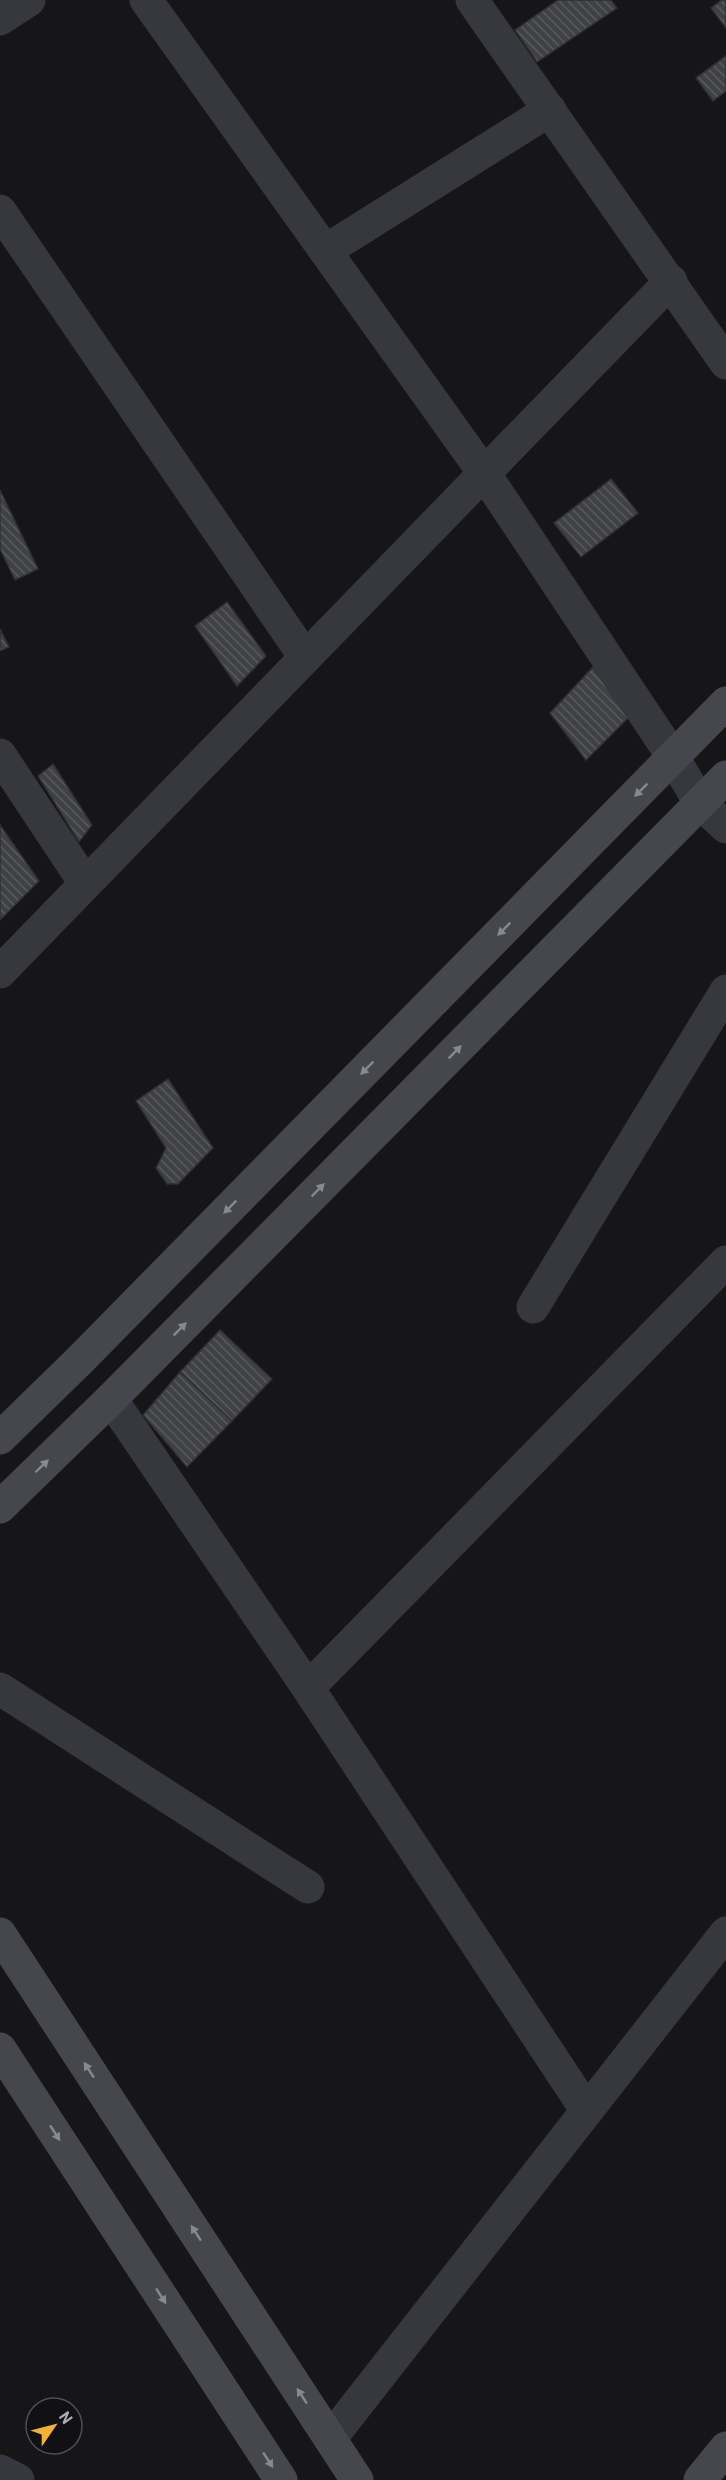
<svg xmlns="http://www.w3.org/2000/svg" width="726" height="2480" viewBox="0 0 726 2480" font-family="Barlow,sans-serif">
<defs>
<pattern id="building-back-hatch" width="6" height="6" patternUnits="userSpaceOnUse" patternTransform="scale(1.5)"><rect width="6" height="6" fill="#404145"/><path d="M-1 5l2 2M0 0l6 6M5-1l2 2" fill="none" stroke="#595a5e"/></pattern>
</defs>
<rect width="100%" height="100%" fill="#161618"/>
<path fill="url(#building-back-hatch)" stroke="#303034" stroke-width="1.5" d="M 558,0 L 611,0 L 617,8 L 537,62 L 515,30 Z
M 722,0 L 726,0 L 726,28 L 711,8 Z
M 726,56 L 726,91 L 713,101 L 696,78 Z
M 611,479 L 638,513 L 581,557 L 554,523 Z
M 0,490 L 38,569 L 15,580 L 0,549 Z
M 227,602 L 266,656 L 237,686 L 195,626 Z
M 0,629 L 9,647 L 0,651 Z
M 593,667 L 628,718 L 586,760 L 550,713 Z
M 53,764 L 92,825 L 79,842 L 38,776 Z
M 0,825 L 39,881 L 0,920 Z
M 168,1079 L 213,1148 L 178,1184 L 167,1184 L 156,1168 L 166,1148 L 136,1101 Z
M 220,1330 L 272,1379 L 232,1421 L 180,1372 Z
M 180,1372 L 232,1421 L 187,1467 L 143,1415 Z"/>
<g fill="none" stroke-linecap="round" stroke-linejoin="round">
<path stroke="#37383d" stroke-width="33" d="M 146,0 L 484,473 L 673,757 L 700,803 L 726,827
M 472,0 L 726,363
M 0,19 L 29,0
M 0,211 L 305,657
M 325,251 L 550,110
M 0,755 L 85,883
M 0,972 L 671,281
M 533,1307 L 726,991
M 111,1399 L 308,1688 L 587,2111
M 308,1688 L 726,1262
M 0,1689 L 308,1887
M 330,2439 L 726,1933
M 0,2471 L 18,2480"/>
<path stroke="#45474d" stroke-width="33" d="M 0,1438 L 81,1359 L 726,703
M 0,1507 L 111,1399 L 726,777
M 0,1934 L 357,2480
M 0,2049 L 281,2480
M 700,2480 L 726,2448"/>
</g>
<defs><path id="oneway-solid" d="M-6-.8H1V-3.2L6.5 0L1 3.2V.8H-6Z" transform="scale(1.5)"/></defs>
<g fill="#858993">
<use href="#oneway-solid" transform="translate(641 790) rotate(135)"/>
<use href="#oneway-solid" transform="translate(504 929) rotate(135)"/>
<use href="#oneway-solid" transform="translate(455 1052) rotate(-45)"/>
<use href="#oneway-solid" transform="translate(367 1068) rotate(135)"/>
<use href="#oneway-solid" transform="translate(318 1190) rotate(-45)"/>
<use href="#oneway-solid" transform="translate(230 1207) rotate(135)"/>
<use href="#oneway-solid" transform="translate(180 1329) rotate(-45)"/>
<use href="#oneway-solid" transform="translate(42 1466) rotate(-44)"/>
<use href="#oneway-solid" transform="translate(89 2070) rotate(-123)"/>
<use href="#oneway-solid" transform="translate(55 2133) rotate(57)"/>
<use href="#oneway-solid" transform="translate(196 2233) rotate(-123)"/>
<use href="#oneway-solid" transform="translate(161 2296) rotate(57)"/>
<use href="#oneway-solid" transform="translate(302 2396) rotate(-123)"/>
<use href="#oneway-solid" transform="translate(268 2460) rotate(57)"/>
</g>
<g transform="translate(54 2426) rotate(55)"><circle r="28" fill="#111113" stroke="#4d4f55" stroke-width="1.5"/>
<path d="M0-4.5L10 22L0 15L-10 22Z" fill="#f2b134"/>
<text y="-9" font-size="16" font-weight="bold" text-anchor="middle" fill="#a8adb8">N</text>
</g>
</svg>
